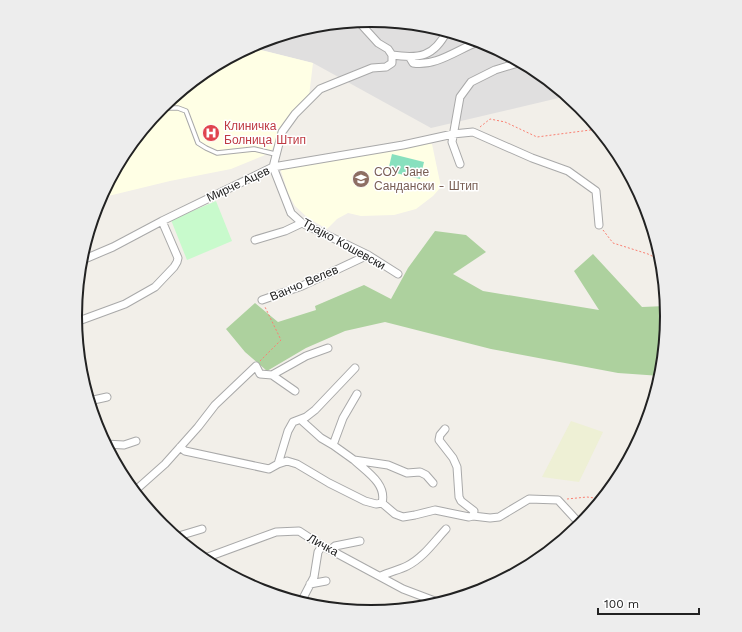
<svg xmlns="http://www.w3.org/2000/svg" width="742" height="632" viewBox="0 0 742 632" font-family="'Work Sans',sans-serif">
<rect width="100%" height="100%" fill="#f2efe9"/>
<path fill="#e0dfdf" d="M 371,20 L 429,26 L 484,43 L 536,70 L 567,96 L 431,128 L 313,63 L 257,49 L 246,49 L 258,42 L 313,26 Z"/>
<path fill="#ffffe5" d="M 246,49 L 257,49 L 313,63 L 309,96 L 291,114 L 270,153 L 231,169 L 170,181 L 100,198 L 125,151 L 162,107 L 207,70 Z
M 426,142 L 432,144 L 441,187 L 433,196 L 416,209 L 394,215 L 361,216 L 348,213 L 337,219 L 327,229 L 308,218 L 295,206 L 288,193 L 280,168 Z"/>
<path fill="#eef0d5" d="M 571,421 L 603,432 L 579,482 L 542,477 Z"/>
<path fill="#add19e" d="M 435,231 L 466,235 L 486,252 L 453,274 L 483,291 L 599,310 L 574,271 L 593,254 L 642,307 L 666,306 L 667,316 L 661,376 L 618,373 L 491,349 L 385,322 L 345,331 L 306,348 L 267,371 L 245,352 L 226,329 L 255,303 L 278,322 L 316,310 L 315,306 L 364,285 L 391,299 L 408,268 Z"/>
<path fill="#c8facc" d="M 216,201 L 232,241 L 187,260 L 171,220 Z"/>
<path fill="#88e0be" d="M 392,154 L 424,162 L 420,179 L 388,171 Z"/>
<g fill="none" stroke-linecap="round" stroke-linejoin="round">
<g stroke="#a9a9a9" stroke-width="5.5">
<path id="lane" d="M 161,108 L 178,108 L 186,111 L 198,143 L 206,148 L 217,153 L 254,149 L 275,154"/>
</g>
<g stroke="#a9a9a9" stroke-width="9">
<path id="street" d="M 358,21 L 378,43 L 388,49 L 392,55 L 392,63 L 386,67 L 372,68 L 320,89 L 295,114 L 282,132 L 273,167 L 291,213 L 302,223 L 368,255 L 398,274
M 392,55 C 419,59 434,57 447,31
M 410,58 L 413,63 C 436,67 458,49 480,41
M 460,164 L 452,142 L 460,97 L 471,82 L 495,70 L 521,62
M 255,240 L 285,231 L 302,223
M 80,261 L 113,247 L 162,221 L 273,167 L 403,145 L 453,134 L 473,132 L 532,158 L 568,171 L 596,191 L 599,225
M 262,300 L 302,286 L 368,255
M 76,322 L 125,304 L 155,287 L 174,267 L 177,262 L 178,258 L 162,221
M 272,375 L 295,391
M 89,401 L 107,397
M 301,420 L 321,438 L 333,445 L 343,418 L 357,394
M 445,429 L 440,435 L 439,440 L 453,458 L 457,467 L 459,497 L 461,501 L 474,511 L 473,516 L 490,518 L 499,517 L 529,499 L 558,500 L 581,525
M 105,444 L 124,445 L 136,441
M 333,445 L 354,460 L 388,465 L 407,473 L 420,472 L 426,475 L 433,483
M 180,447 L 185,451 L 269,469 L 278,464 L 288,431 L 293,422 L 306,417 L 315,410 L 355,368
M 354,460 C 367,472 387,484 382,503
M 278,464 L 287,461 L 297,464 L 329,483 L 365,501 L 376,504 L 382,503 L 395,514 L 403,517 L 415,515 L 435,510 L 469,517 L 473,516
M 132,489 L 138,488 L 165,464 L 198,427 L 215,405 L 256,366 L 260,374 L 272,375 L 306,356 L 328,348
M 182,542 L 182,535 L 202,529
M 330,550 L 335,546 L 360,541
M 202,558 L 208,557 L 276,532 L 299,531 L 322,546 L 338,554 L 403,589 L 440,603
M 381,576 C 389,572 399,570 407,566 C 423,558 434,542 446,529
M 310,584 L 326,581
M 301,602 L 314,577 L 318,552 L 322,546"/>
</g>
<path stroke="#fa8072" stroke-width="1" stroke-dasharray="2 2" stroke-linecap="butt" d="M 480,127 L 490,119 L 505,122 L 537,137 L 598,129
M 603,230 L 613,243 L 648,254 L 662,261
M 260,361 L 281,340 L 265,307
M 567,499 L 587,497 L 602,499"/>
<use href="#lane" stroke="#fff" stroke-width="3.5"/>
<use href="#street" stroke="#fff" stroke-width="7"/>
</g>
<defs>
<g id="hospital-disc" transform="scale(0.9)"><circle r="9.5" fill="#e0444e" stroke="#fff"/><path d="M-5-5h3v3.5h4V-5h3V5h-3V1.5h-4V5h-3Z" fill="#fff"/></g>
<g id="school-disc" transform="scale(0.9)"><circle r="9.5" fill="#8d6e63" stroke="#fff"/><path d="M0-5L7-2L0 1L-7-2ZM-4 1L0 2.5L4 1V4Q0 6-4 4Z" fill="#fff"/></g>
</defs>
<g fill-rule="evenodd">
<use href="#hospital-disc" x="211" y="133"/>
<use href="#school-disc" x="361" y="179"/>
</g>
<g text-anchor="middle" stroke-width="3" stroke-linejoin="round" paint-order="stroke">
<g font-size="12" fill="#be3a42" stroke="#fff" text-anchor="start">
<text x="224" y="130">Клиничка<tspan x="224" dy="14">Болница Штип</tspan></text>
</g>
<g font-size="12" fill="#785e54" stroke="#fff" text-anchor="start">
<text x="374" y="176">СОУ Јане<tspan x="374" dy="14">Сандански - Штип</tspan></text>
</g>
<g font-size="12" fill="#222" stroke="#fff">
<text transform="translate(238 184) rotate(-25)" y="4">Мирче Ацев</text>
<text transform="translate(344 244) rotate(29)" y="4">Трајко Кошевски</text>
<text transform="translate(304 283) rotate(-23)" y="4">Ванчо Велев</text>
<text transform="translate(323 545) rotate(29)" y="4">Личка</text>
</g>
</g>
<path d="M0 0H742V632H0ZM82 316a289 289 0 1 1 578 0a289 289 0 1 1-578 0Z" fill="#ededed" fill-rule="evenodd"/>
<path fill="none" stroke="#222" stroke-width="2" d="M82 316a289 289 0 1 1 578 0a289 289 0 1 1-578 0Z"/>
<path d="M598 608v6h101v-6" fill="none" stroke="#222222" stroke-width="2"/>
<text x="604" y="608" font-size="12" fill="#222222" stroke="#ffffff" stroke-width="3" paint-order="stroke">100 m</text>
</svg>
